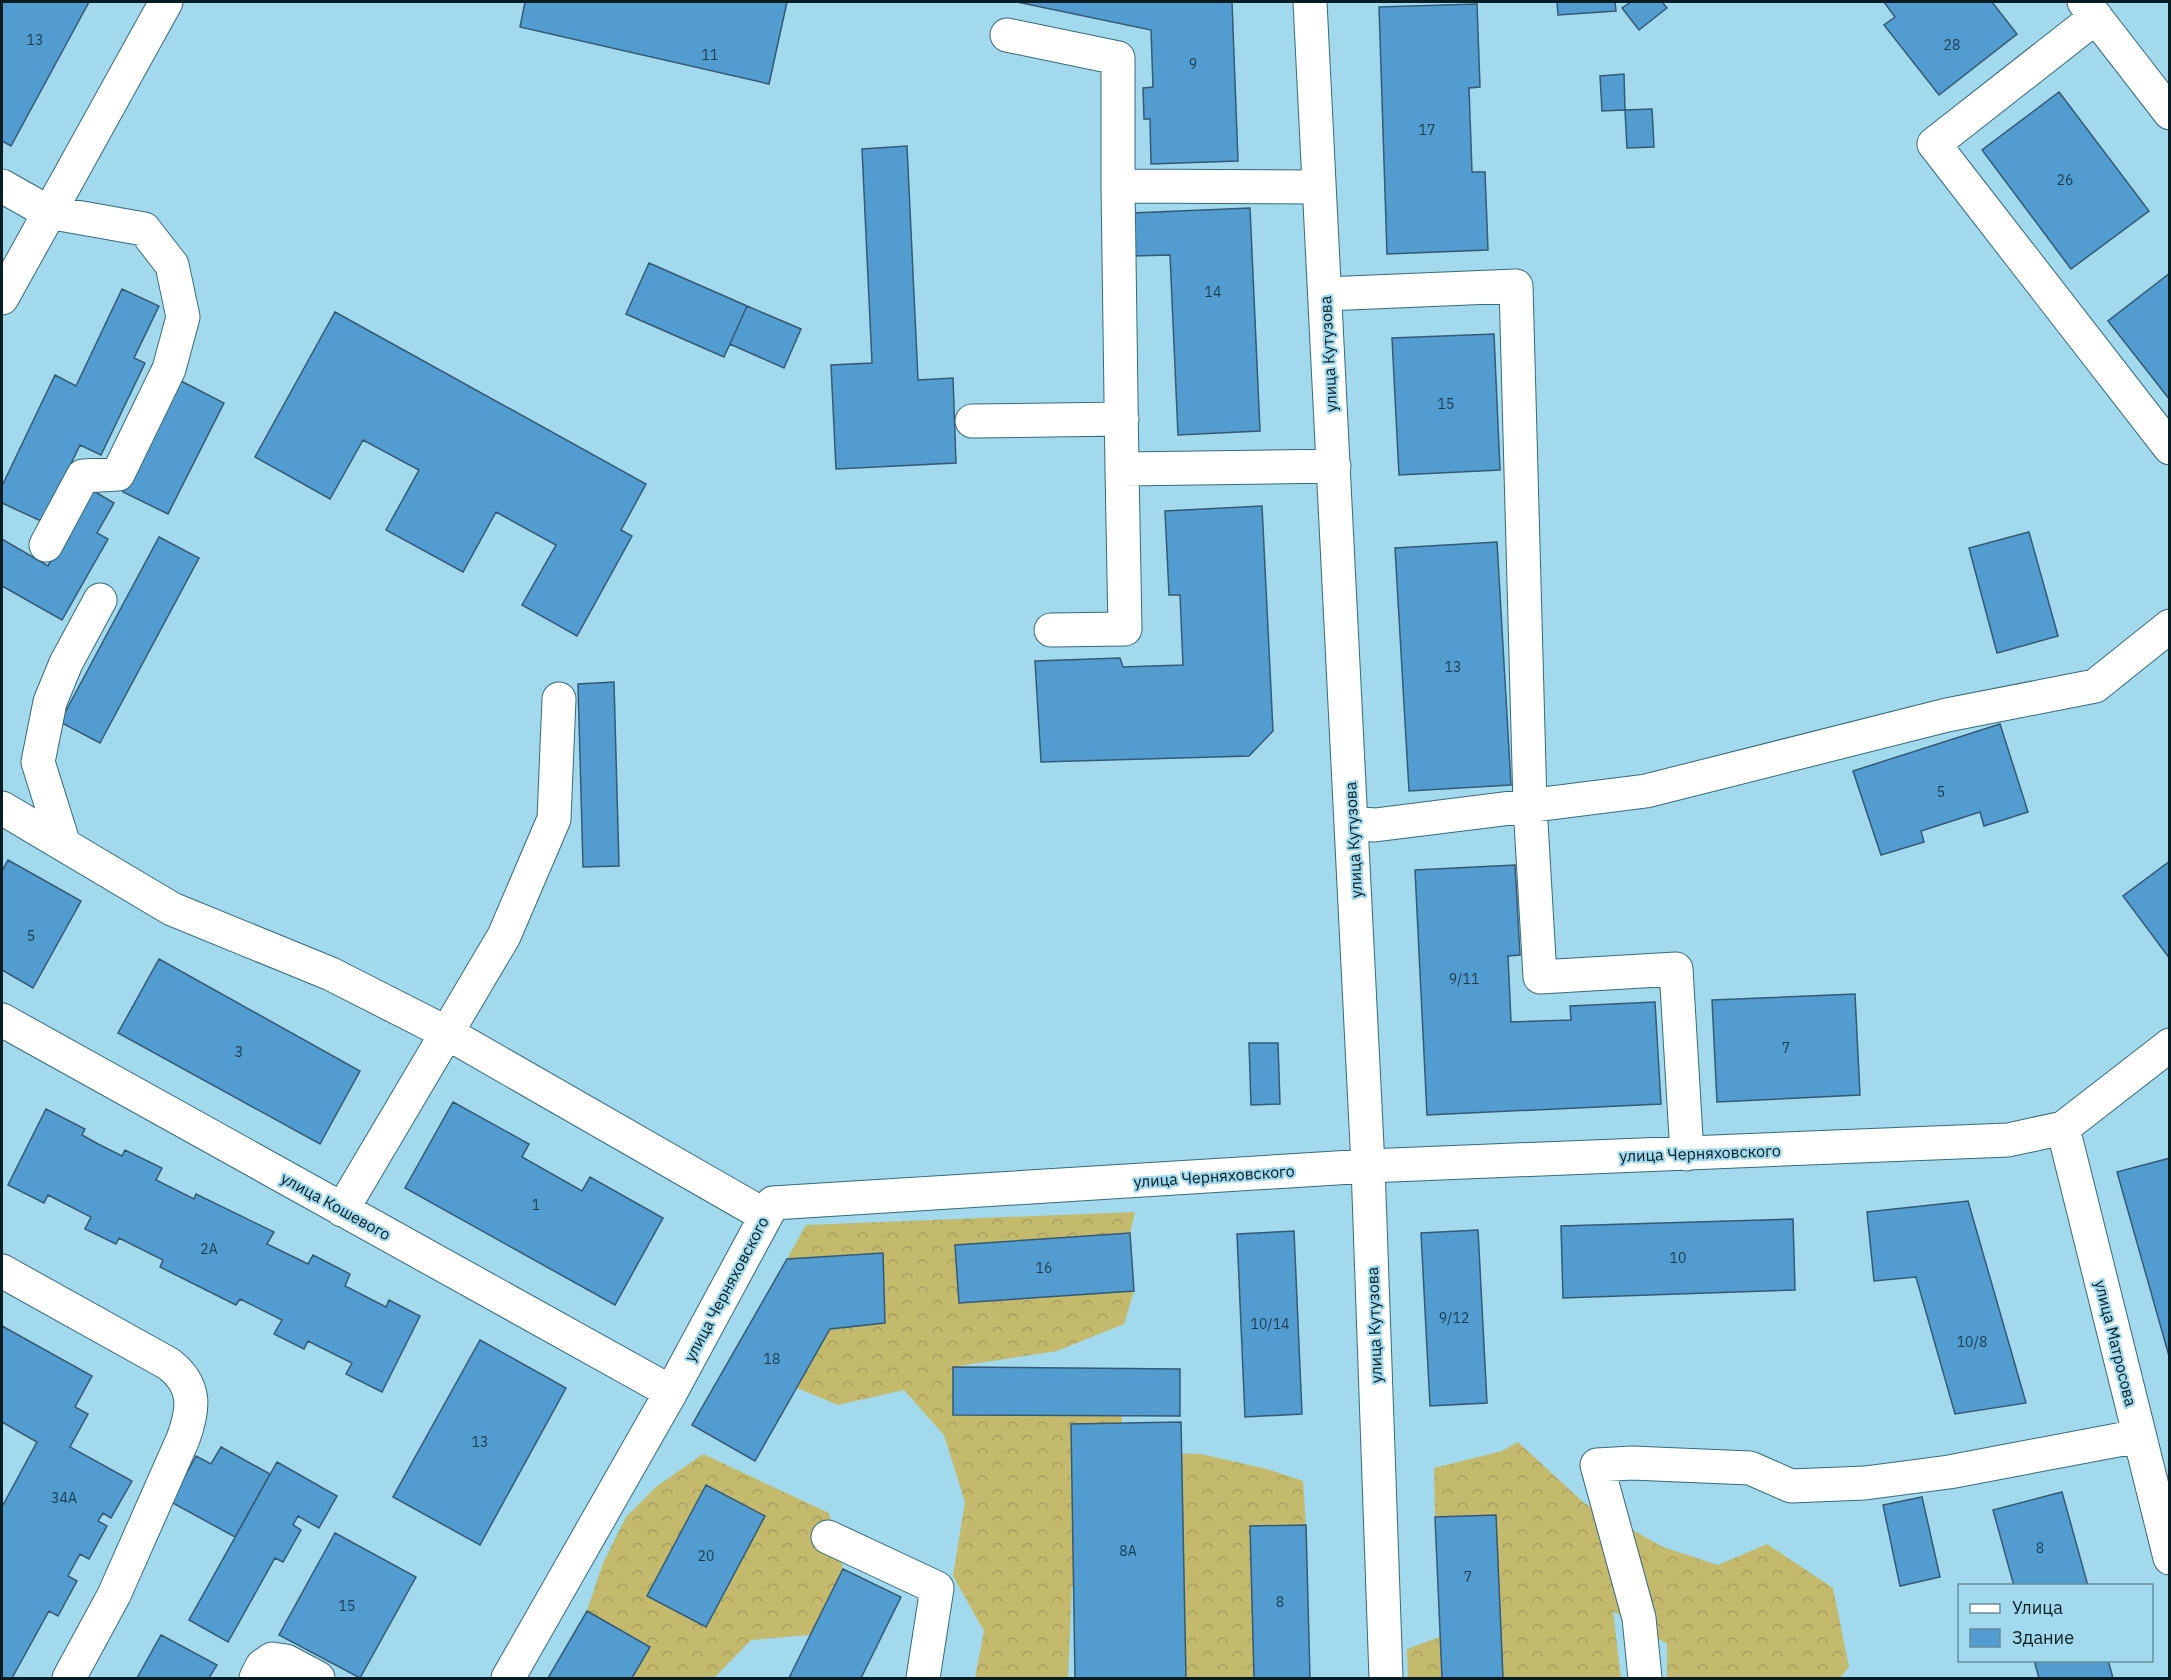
<svg xmlns="http://www.w3.org/2000/svg" width="2171" height="1680" viewBox="0 0 2171 1680" font-family="'IBM Plex Sans',sans-serif">
<defs>
<pattern id="forest-crowns" width="20" height="18" patternUnits="userSpaceOnUse" patternTransform="scale(1.5)"><rect width="20" height="18" fill="#c4ba6d"/><path d="M2 6a3 3 0 1 1 6 0M12 15a3 3 0 1 1 6 0" fill="none" stroke="#a79f5e"/></pattern>
</defs>
<rect width="100%" height="100%" fill="#a2d9ec"/>
<path fill="url(#forest-crowns)" fill-rule="evenodd" d="M 1135,1212 L 1130,1233 L 955,1245 L 959,1303 L 1134,1291 L 1124,1324 L 1057,1351 L 953,1367 L 954,1415 L 1122,1416 L 1122,1452 L 1201,1454 L 1267,1469 L 1303,1481 L 1306,1525 L 1250,1526 L 1254,1678 L 1171,1678 L 1169,1652 L 1115,1559 L 1072,1586 L 1068,1678 L 975,1678 L 984,1631 L 953,1576 L 965,1502 L 944,1435 L 904,1390 L 838,1405 L 797,1388 L 830,1329 L 885,1323 L 883,1253 L 787,1259 L 806,1225 Z
M 1518,1442 L 1584,1503 L 1663,1547 L 1718,1565 L 1767,1544 L 1833,1588 L 1849,1667 L 1840,1678 L 1667,1678 L 1667,1644 L 1613,1611 L 1621,1678 L 1503,1678 L 1496,1516 L 1435,1517 L 1434,1468 L 1502,1451 Z
M 703,1454 L 829,1513 L 843,1569 L 811,1635 L 751,1640 L 714,1678 L 632,1678 L 650,1647 L 587,1611 L 603,1563 L 626,1517 L 656,1487 ZM 765,1516 L 706,1627 L 648,1596 Z
M 1440,1637 L 1442,1678 L 1408,1678 L 1407,1649 Z"/>
<path fill="#539ccf" stroke="#345a75" stroke-width="1.5" d="M 2,2 L 89,2 L 11,146 L 2,141 Z
M 525,2 L 787,2 L 769,84 L 520,27 Z
M 1017,2 L 1232,2 L 1238,161 L 1151,164 L 1150,119 L 1144,119 L 1143,88 L 1153,87 L 1151,30 Z
M 1557,2 L 1615,2 L 1616,11 L 1558,15 Z
M 1631,2 L 1662,2 L 1667,8 L 1639,30 L 1622,8 Z
M 1884,2 L 1992,2 L 2017,34 L 1939,95 L 1884,25 L 1895,17 Z
M 1477,4 L 1480,87 L 1469,88 L 1472,172 L 1485,172 L 1488,250 L 1387,254 L 1379,7 Z
M 1624,74 L 1625,110 L 1602,111 L 1600,76 Z
M 2059,92 L 2149,211 L 2071,269 L 1982,150 Z
M 1652,109 L 1654,147 L 1627,148 L 1625,110 Z
M 907,146 L 918,380 L 953,378 L 956,463 L 836,469 L 831,365 L 872,363 L 862,149 Z
M 1250,208 L 1260,431 L 1178,435 L 1170,255 L 1134,256 L 1132,213 Z
M 649,263 L 747,306 L 724,357 L 626,314 Z
M 2170,273 L 2170,400 L 2108,321 Z
M 122,289 L 159,306 L 134,358 L 145,363 L 101,455 L 80,445 L 43,522 L 2,503 L 2,486 L 55,375 L 76,386 Z
M 747,306 L 801,329 L 784,368 L 730,344 Z
M 335,312 L 646,484 L 621,530 L 632,536 L 577,636 L 522,605 L 556,545 L 496,512 L 463,572 L 386,530 L 419,470 L 363,440 L 330,499 L 255,457 Z
M 1494,334 L 1500,470 L 1399,475 L 1392,338 Z
M 179,380 L 224,403 L 168,514 L 123,492 Z
M 92,490 L 114,503 L 97,533 L 108,539 L 62,620 L 2,586 L 2,539 L 48,566 Z
M 1262,506 L 1273,731 L 1249,756 L 1041,762 L 1035,661 L 1120,658 L 1123,667 L 1183,665 L 1180,595 L 1169,595 L 1165,511 Z
M 2029,532 L 2058,636 L 1997,653 L 1969,548 Z
M 159,537 L 199,558 L 100,743 L 60,722 Z
M 1497,542 L 1511,785 L 1409,791 L 1395,548 Z
M 614,682 L 619,866 L 583,867 L 578,684 Z
M 2000,724 L 2028,812 L 1984,826 L 1980,812 L 1921,831 L 1924,842 L 1881,855 L 1853,771 Z
M 8,860 L 81,901 L 33,988 L 2,970 L 2,871 Z
M 2170,861 L 2170,959 L 2123,896 Z
M 1515,865 L 1520,955 L 1508,956 L 1511,1022 L 1571,1020 L 1570,1006 L 1655,1002 L 1661,1104 L 1427,1115 L 1415,870 Z
M 159,959 L 360,1071 L 320,1144 L 118,1033 Z
M 1855,994 L 1860,1095 L 1717,1102 L 1712,1000 Z
M 1249,1043 L 1278,1043 L 1280,1104 L 1251,1105 Z
M 453,1102 L 529,1144 L 522,1157 L 582,1191 L 590,1177 L 663,1218 L 615,1305 L 405,1188 Z
M 46,1109 L 85,1129 L 82,1135 L 98,1144 L 122,1156 L 125,1150 L 162,1168 L 156,1180 L 194,1199 L 196,1194 L 274,1232 L 267,1244 L 308,1264 L 313,1255 L 350,1274 L 345,1286 L 386,1307 L 389,1300 L 420,1316 L 382,1392 L 346,1374 L 352,1363 L 308,1341 L 304,1349 L 274,1334 L 282,1320 L 240,1299 L 236,1305 L 160,1267 L 163,1260 L 119,1238 L 116,1244 L 85,1229 L 91,1217 L 48,1195 L 44,1203 L 8,1185 Z
M 2170,1158 L 2170,1355 L 2169,1356 L 2117,1172 Z
M 1968,1201 L 2026,1403 L 1955,1414 L 1916,1277 L 1874,1281 L 1867,1212 Z
M 1793,1219 L 1795,1290 L 1563,1298 L 1561,1226 Z
M 1478,1230 L 1487,1403 L 1430,1406 L 1421,1233 Z
M 1294,1231 L 1302,1414 L 1245,1417 L 1237,1234 Z
M 1130,1233 L 1134,1291 L 959,1303 L 955,1245 Z
M 883,1253 L 885,1323 L 830,1329 L 755,1461 L 692,1425 L 787,1259 Z
M 2,1326 L 92,1376 L 75,1407 L 88,1414 L 70,1447 L 132,1481 L 111,1518 L 103,1513 L 98,1521 L 107,1526 L 89,1559 L 80,1554 L 68,1576 L 77,1581 L 58,1616 L 49,1611 L 12,1678 L 2,1678 L 2,1507 L 37,1442 L 2,1422 Z
M 480,1340 L 566,1388 L 480,1545 L 393,1497 Z
M 953,1367 L 1180,1369 L 1180,1416 L 953,1415 Z
M 1181,1422 L 1186,1678 L 1075,1678 L 1071,1424 Z
M 221,1447 L 270,1474 L 235,1537 L 171,1502 L 196,1456 L 211,1464 Z
M 277,1462 L 337,1496 L 319,1528 L 298,1516 L 293,1525 L 301,1530 L 283,1562 L 275,1558 L 228,1642 L 189,1620 Z
M 706,1485 L 765,1516 L 706,1627 L 647,1596 Z
M 2062,1492 L 2088,1586 L 2014,1586 L 1993,1510 Z
M 1922,1497 L 1940,1577 L 1900,1586 L 1883,1505 Z
M 1496,1515 L 1503,1678 L 1442,1678 L 1435,1517 Z
M 1306,1525 L 1310,1678 L 1254,1678 L 1250,1526 Z
M 335,1533 L 416,1577 L 360,1678 L 279,1635 Z
M 843,1569 L 901,1597 L 861,1678 L 789,1678 Z
M 587,1611 L 650,1647 L 632,1678 L 548,1678 Z
M 161,1635 L 217,1665 L 209,1678 L 137,1678 Z
M 2034,1660 L 2108,1660 L 2113,1678 L 2039,1678 Z"/>
<g fill="none" stroke-linecap="round" stroke-linejoin="round">
<g stroke="#366b7c" stroke-width="35">
<path id="minor" d="M 1310,2 L 1368,1166 L 1386,1678
M 2084,2 L 2170,113
M 2096,17 L 1934,144 L 2170,448
M 1007,35 L 1118,58 L 1118,186 L 1319,187
M 2,186 L 48,212 L 144,229 L 172,265 L 183,317 L 169,369 L 118,474 L 83,476 L 46,545
M 1118,186 L 1122,469 L 1334,466
M 1325,294 L 1516,286 L 1530,805 L 1540,977 L 1676,969 L 1687,1154
M 2,298 L 166,2
M 972,421 L 1122,419
M 1051,630 L 1125,629 L 1122,469
M 2,808 L 172,909 L 331,974 L 447,1033 L 766,1216
M 1352,823 L 1375,825 L 1646,791 L 1947,715 L 2095,686 L 2170,626
M 64,845 L 38,762 L 50,702 L 66,663 L 100,600
M 2,1020 L 671,1392
M 2063,1128 L 2170,1558
M 342,1210 L 504,936 L 554,819 L 559,699
M 2,1271 L 169,1364 C 197,1386 194,1409 183,1439 L 114,1595 L 69,1678
M 828,1537 L 937,1588 L 923,1678
M 256,1678 L 262,1666 L 272,1659 L 286,1661 L 318,1678
M 508,1678 L 671,1392 L 773,1203 L 1368,1166 L 2008,1140 L 2063,1128 L 2170,1045
M 1645,1678 L 1639,1618 L 1597,1465 L 1632,1463 L 1750,1468 L 1791,1486 L 1865,1483 L 1949,1472 L 2139,1436"/>
</g>
<use href="#minor" stroke="#fff" stroke-width="33"/>
</g>
<g text-anchor="middle" stroke-width="4.5" stroke-linejoin="round" paint-order="stroke">
<g font-size="14" fill="#1a3e50">
<text x="35" y="45">13</text>
<text x="1952" y="50">28</text>
<text x="710" y="60">11</text>
<text x="1193" y="69">9</text>
<text x="1427" y="135">17</text>
<text x="2065" y="185">26</text>
<text x="1213" y="297">14</text>
<text x="1446" y="409">15</text>
<text x="1453" y="672">13</text>
<text x="1941" y="797">5</text>
<text x="31" y="941">5</text>
<text x="1464" y="984">9/11</text>
<text x="1786" y="1053">7</text>
<text x="239" y="1057">3</text>
<text x="536" y="1210">1</text>
<text x="209" y="1254">2А</text>
<text x="1678" y="1263">10</text>
<text x="1044" y="1273">16</text>
<text x="1454" y="1323">9/12</text>
<text x="1270" y="1329">10/14</text>
<text x="1972" y="1347">10/8</text>
<text x="772" y="1364">18</text>
<text x="480" y="1447">13</text>
<text x="64" y="1503">34А</text>
<text x="2040" y="1553">8</text>
<text x="1128" y="1556">8А</text>
<text x="706" y="1561">20</text>
<text x="1468" y="1582">7</text>
<text x="1280" y="1607">8</text>
<text x="347" y="1611">15</text>
</g>
<g font-size="16" fill="#071e25" stroke="#a2d9ec">
<text transform="translate(1328 354) rotate(-93)" y="6">улица Кутузова</text>
<text transform="translate(1353 840) rotate(-93)" y="6">улица Кутузова</text>
<text transform="translate(1700 1153) rotate(-2)" y="6">улица Черняховского</text>
<text transform="translate(1214 1176) rotate(-4)" y="6">улица Черняховского</text>
<text transform="translate(336 1206) rotate(29)" y="6">улица Кошевого</text>
<text transform="translate(726 1289) rotate(-62)" y="6">улица Черняховского</text>
<text transform="translate(1374 1325) rotate(-92)" y="6">улица Кутузова</text>
<text transform="translate(2116 1343) rotate(76)" y="6">улица Матросова</text>
</g>
</g>
<rect width="2171" height="1680" fill="none" stroke="#071e25" stroke-width="6"/>
<rect x="1958" y="1584" width="195" height="78" fill="#a2d9ec" stroke="#648e9c" stroke-width="1.5"/>
<rect x="1970" y="1604" width="30" height="9" fill="#ffffff" stroke="#648e9c" stroke-width="1.5"/>
<text x="2012" y="1614" font-size="18" fill="#071e25">Улица</text>
<rect x="1970" y="1629" width="30" height="18" fill="#539ccf" stroke="#648e9c" stroke-width="1.5"/>
<text x="2012" y="1644" font-size="18" fill="#071e25">Здание</text>
</svg>
